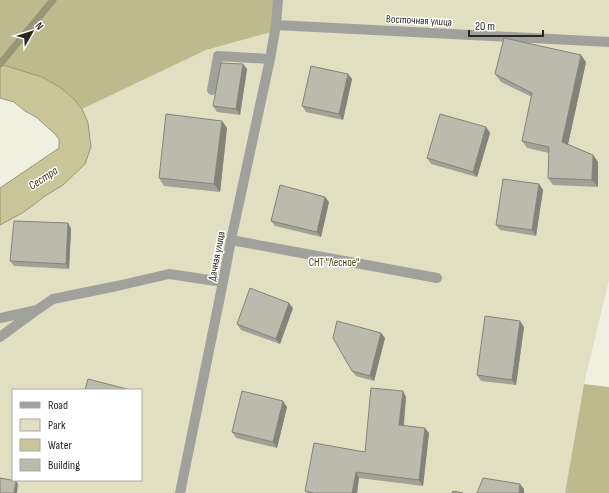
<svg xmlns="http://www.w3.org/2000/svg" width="609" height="493" viewBox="0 0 609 493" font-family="'Sofia Sans Condensed',sans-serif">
<rect width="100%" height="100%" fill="#f0f0e1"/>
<path fill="#e1dfc1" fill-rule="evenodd" d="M 278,0 L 609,0 L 609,280 L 584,384 L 565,493 L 0,493 L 0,225 L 24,212 L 45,196 L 63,185 L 88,123 L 82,109 L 206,50 L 275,31 ZM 13,390 L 141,390 L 141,480 L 13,480 Z"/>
<path fill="#bdba8d" d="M 0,0 L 278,0 L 275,31 L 206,50 L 82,109 L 73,98 L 61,88 L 42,77 L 0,64 Z
M 584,384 L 609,387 L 609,493 L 565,493 Z"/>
<path fill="#c8c698" stroke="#989775" d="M 0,64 L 42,77 L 61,88 L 73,98 L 82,109 L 88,123 L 91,147 L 85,164 L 63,185 L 45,196 L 24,212 L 0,225 L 0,188 L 59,148 L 59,139 L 55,134 L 36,117 L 25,111 L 14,102 L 0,98 Z"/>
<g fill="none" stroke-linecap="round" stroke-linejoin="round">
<path stroke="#989775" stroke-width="7" d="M 0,64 L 53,0"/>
<path stroke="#a1a19b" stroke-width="10" d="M 276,25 L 609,42
M 212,90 L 218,56 L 270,59
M 231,240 L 437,278
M 0,318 L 37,310 L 53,299 L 117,286 L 169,274 L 223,282
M 0,337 L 34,312
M 180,493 L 223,282 L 231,240 L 270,59 L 276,25 L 278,0"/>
</g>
<path fill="#a1a195" d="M 586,62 L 568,144 L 593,155 L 598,162 L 598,187 L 553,185 L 548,178 L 549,153 L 527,148 L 522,141 L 532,97 L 501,82 L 495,74 Z
M 243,64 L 247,69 L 240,115 L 217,112 L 213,106 Z
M 348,74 L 352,79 L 343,120 L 306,112 L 302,106 Z
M 222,121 L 227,128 L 220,192 L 164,186 L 159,178 Z
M 486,127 L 490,133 L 477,177 L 431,164 L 427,158 Z
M 539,184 L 543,190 L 536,236 L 500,230 L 496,225 Z
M 329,202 L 321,237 L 275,226 L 271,221 Z
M 68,223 L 71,229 L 69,269 L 14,266 L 10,261 Z
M 293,308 L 280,344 L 241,330 L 237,324 Z
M 524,327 L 516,385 L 481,381 L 477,375 Z
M 385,338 L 374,381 L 356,376 L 352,371 Z
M 406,397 L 404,425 L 429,433 L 423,486 L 359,478 L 357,493 L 307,493 L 305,491 L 365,452 Z
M 287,407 L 277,448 L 236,438 L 232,432 Z"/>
<path fill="#838379" d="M 581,55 L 586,62 L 567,149 L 562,142 Z
M 243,64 L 247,69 L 240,115 L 236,109 Z
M 348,74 L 352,79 L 343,120 L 339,114 Z
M 222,121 L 227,128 L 220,192 L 214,184 Z
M 486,127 L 490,133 L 477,177 L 473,172 Z
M 593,155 L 598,162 L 598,187 L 592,180 Z
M 539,184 L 543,190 L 536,236 L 532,230 Z
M 325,197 L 329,202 L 321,237 L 317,232 Z
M 68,223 L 71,229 L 69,269 L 66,264 Z
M 289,303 L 293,308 L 280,344 L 276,339 Z
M 520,321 L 524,327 L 516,385 L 512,380 Z
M 381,333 L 385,338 L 374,381 L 370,376 Z
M 403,391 L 406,397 L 403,430 L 399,425 Z
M 283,401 L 287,407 L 277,448 L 273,442 Z
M 425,428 L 429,433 L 423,486 L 419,480 Z
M 356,472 L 359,478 L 357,493 L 352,493 Z
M 16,481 L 18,484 L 17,493 L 14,493 Z
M 520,484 L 524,489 L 524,493 L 519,493 Z"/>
<path fill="#bbbbad" stroke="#838379" d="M 504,38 L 581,55 L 562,142 L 593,155 L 592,180 L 548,178 L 549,147 L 522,141 L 532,93 L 495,74 Z
M 221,63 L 243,64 L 236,109 L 213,106 Z
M 311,66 L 348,74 L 339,114 L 302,106 Z
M 166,114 L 222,121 L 214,184 L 159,178 Z
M 440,114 L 486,127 L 473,172 L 427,158 Z
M 503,179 L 539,184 L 532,230 L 496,225 Z
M 280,185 L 325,197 L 317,232 L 271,221 Z
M 14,221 L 68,223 L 66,264 L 10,261 Z
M 250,288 L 289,303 L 276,339 L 237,324 Z
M 485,316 L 520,321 L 512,380 L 477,375 Z
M 337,321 L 381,333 L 370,376 L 352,371 L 333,338 Z
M 88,379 L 127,389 L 127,390 L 85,390 Z
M 371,388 L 403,391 L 399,425 L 425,428 L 419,480 L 356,472 L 352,493 L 314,493 L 305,491 L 314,443 L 365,452 Z
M 242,391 L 283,401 L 273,442 L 232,432 Z
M 0,478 L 16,481 L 14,493 L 0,493 Z
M 483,478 L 520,484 L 519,493 L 477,493 Z
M 453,491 L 463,493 L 452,493 Z"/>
<g text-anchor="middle" stroke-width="3" stroke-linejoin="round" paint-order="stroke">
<g font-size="11" fill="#292823" stroke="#fff">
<text transform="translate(419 20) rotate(3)" y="4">Восточная улица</text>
<text transform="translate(216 256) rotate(-79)" y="4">Дачная улица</text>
</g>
<g font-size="11" fill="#4e4a14" stroke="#fff">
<text x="334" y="266">СНТ "Лесное"</text>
</g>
<g font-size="12" font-style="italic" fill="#3e3a00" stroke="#fff">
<text transform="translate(43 178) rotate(-33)" y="4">Сестра</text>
</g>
</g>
<rect x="12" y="389" width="130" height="92" fill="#ffffff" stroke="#a9a9a7"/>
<rect x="20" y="402" width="20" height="6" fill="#a1a19b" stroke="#a9a9a7"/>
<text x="48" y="409" font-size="12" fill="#292823">Road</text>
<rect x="20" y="419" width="20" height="12" fill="#e1dfc1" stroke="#a9a9a7"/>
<text x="48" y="429" font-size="12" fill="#292823">Park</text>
<rect x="20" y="439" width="20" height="12" fill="#c8c698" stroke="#a9a9a7"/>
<text x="48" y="449" font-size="12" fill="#292823">Water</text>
<rect x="20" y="459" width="20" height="12" fill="#bbbbad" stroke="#a9a9a7"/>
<text x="48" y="469" font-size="12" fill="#292823">Building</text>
<g transform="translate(32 32) rotate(51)" stroke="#ffffff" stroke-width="3" paint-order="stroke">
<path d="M0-3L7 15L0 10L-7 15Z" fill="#292823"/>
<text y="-6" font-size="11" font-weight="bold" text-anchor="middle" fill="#292823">N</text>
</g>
<path d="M469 30v6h74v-6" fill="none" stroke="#292823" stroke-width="2"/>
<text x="475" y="30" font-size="12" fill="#292823" stroke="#ffffff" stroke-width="3" paint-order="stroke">20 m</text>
</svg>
